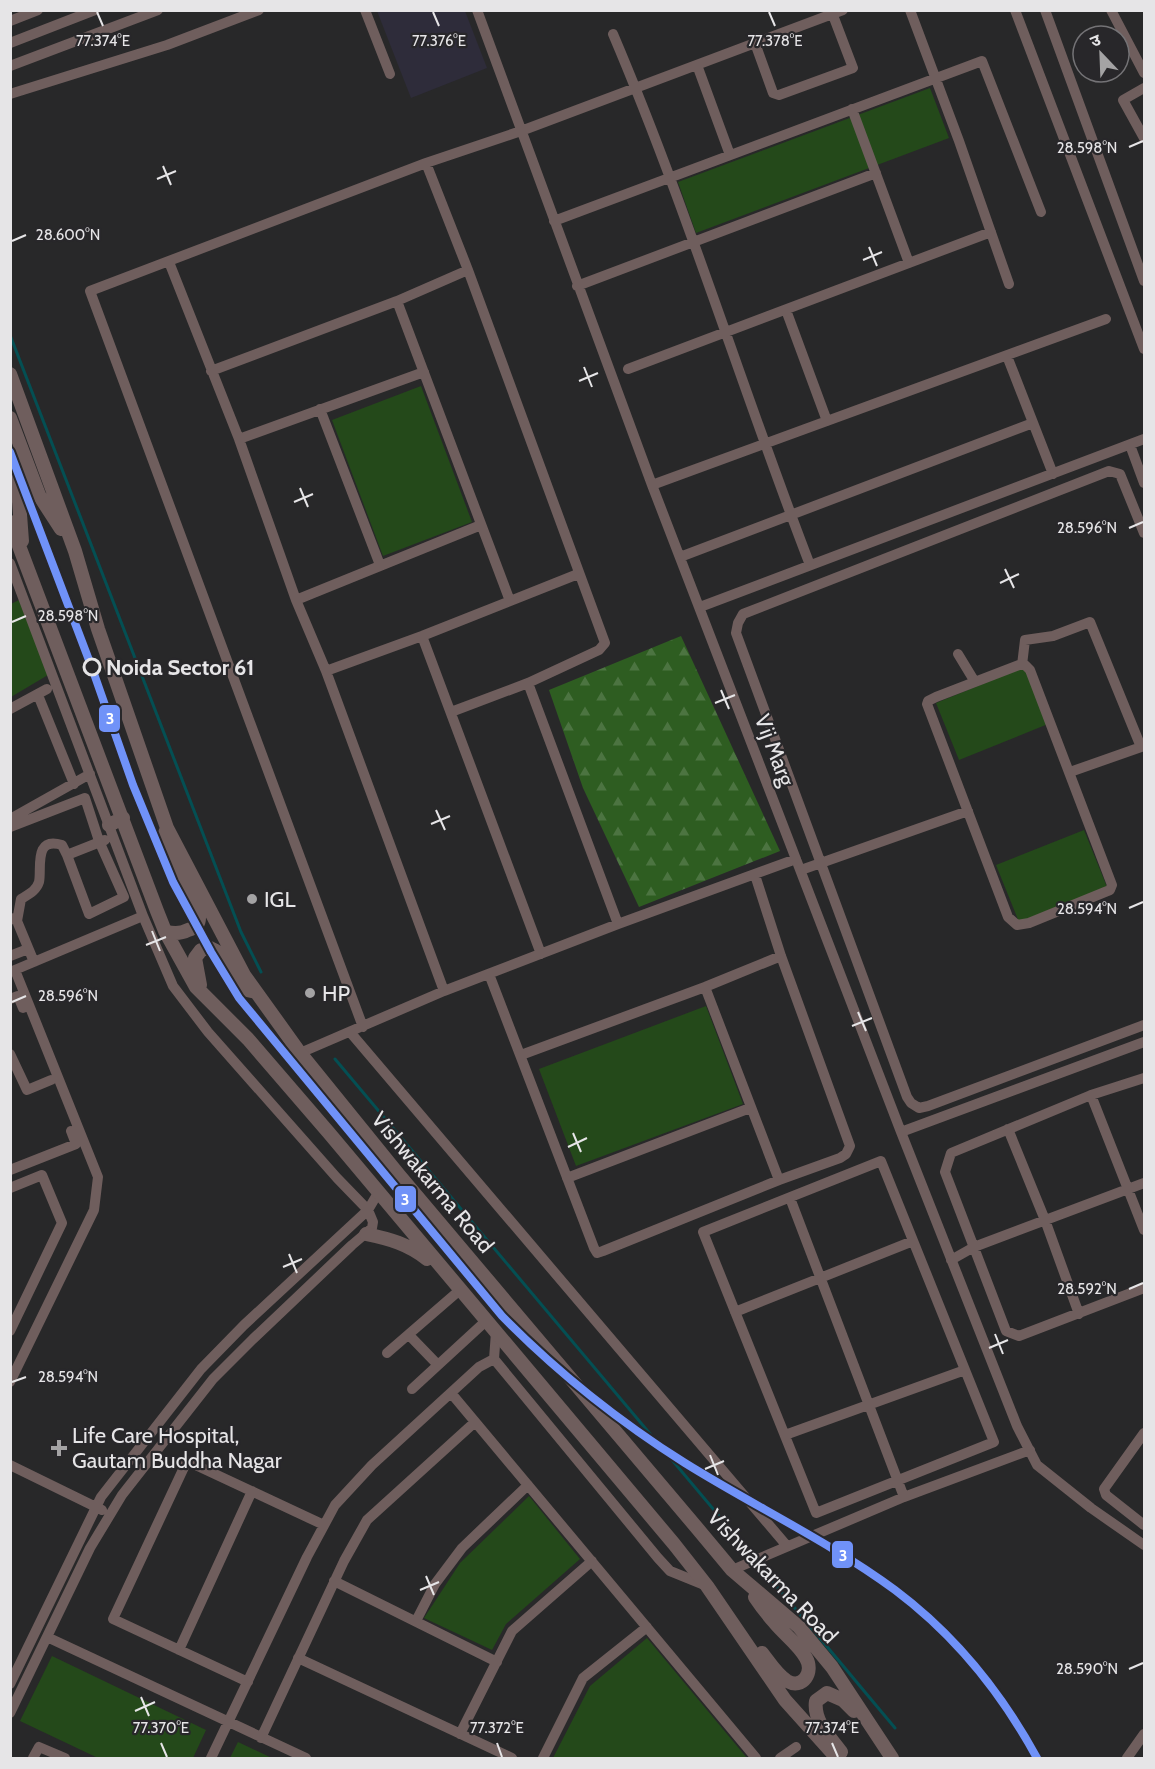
<svg xmlns="http://www.w3.org/2000/svg" width="1155" height="1769" viewBox="0 0 1155 1769" font-family="Cabin,'Noto Sans Devanagari',sans-serif">
<defs>
<pattern id="forest-firs" width="22" height="20" patternUnits="userSpaceOnUse" patternTransform="scale(1.5)"><rect width="22" height="20" fill="#2e5d21"/><path d="M5 1l3.5 6h-7zM16 11l3.5 6h-7z" fill="#4c7441"/></pattern>
</defs>
<rect width="100%" height="100%" fill="#282829"/>
<path fill="#2e2c3a" d="M 377,11 L 465,11 L 487,68 L 411,98 Z"/>
<path fill="#24491a" d="M 930,88 L 949,138 L 696,233 L 678,182 Z
M 421,386 L 472,522 L 383,556 L 332,420 Z
M 19,600 L 48,675 L 11,697 L 11,604 Z
M 1025,667 L 1048,724 L 959,760 L 936,703 Z
M 1084,830 L 1107,887 L 1019,922 L 996,865 Z
M 706,1006 L 743,1104 L 576,1166 L 539,1069 Z
M 529,1496 L 580,1559 L 506,1624 L 492,1650 L 424,1618 L 460,1563 Z
M 647,1638 L 747,1758 L 553,1758 L 590,1686 Z
M 52,1656 L 206,1730 L 193,1758 L 98,1758 L 20,1721 Z
M 238,1742 L 272,1758 L 230,1758 Z"/>
<path fill="url(#forest-firs)" d="M 681,636 L 780,851 L 639,907 L 583,788 L 549,690 Z"/>
<g fill="none" stroke-linecap="round" stroke-linejoin="round">
<path stroke="#044f53" stroke-width="3" d="M 10,335 L 241,932 L 261,972
M 335,1059 L 746,1548
M 763,1570 L 895,1728"/>
<path stroke="#6f5e5d" stroke-width="10" d="M 365,10 L 390,74
M 477,10 L 652,485 L 901,1132 L 1017,1426 L 1037,1465 L 1091,1508 L 1144,1545
M 910,10 L 959,141 L 1009,284
M 1015,10 L 1144,349
M 1045,10 L 1144,281
M 1111,10 L 1144,73
M 10,21 L 38,10
M 613,34 C 687,208 742,389 810,565
M 10,43 L 95,10
M 755,43 L 773,93 L 779,95 L 853,68 L 831,10
M 697,65 L 730,155
M 10,66 L 158,10
M 1144,88 L 1123,100 L 1144,138
M 10,94 L 167,45 L 259,10
M 852,109 L 909,263
M 426,163 L 468,270 L 605,643 L 599,650 L 528,683 L 451,712
M 554,221 L 982,61 L 1041,212
M 169,262 L 239,439 L 296,600 L 326,671 L 444,991
M 577,286 L 876,173
M 397,301 L 510,601
M 786,310 L 827,421
M 1007,356 L 1053,474
M 628,369 L 991,232
M 211,371 L 397,301 L 468,270
M 320,409 L 380,565
M 239,439 L 424,372
M 1130,445 L 1144,483
M 652,485 L 1106,319
M 1144,533 L 1120,474 L 1109,471 L 743,614 L 738,623 L 736,633 L 907,1097 L 911,1103 L 919,1108 L 928,1106 L 1144,1025
M 680,557 L 1033,423
M 10,563 L 143,916 L 173,986 L 208,1032 L 337,1178 L 368,1210 L 373,1222 L 372,1228 L 352,1245 L 253,1339 L 213,1379 L 122,1495 L 90,1548 L 10,1713
M 296,600 L 481,525
M 700,607 L 1144,439
M 422,636 L 541,954
M 958,654 L 975,682
M 1019,665 L 1025,665 L 1030,670 L 1112,885 L 1110,890 L 1105,892 L 1029,923 L 1017,925 L 1008,917 L 927,704 L 928,701 L 936,697 Z
M 1022,665 L 1025,640 L 1053,636 L 1090,622 L 1141,747
M 326,671 L 422,636 L 578,574
M 528,683 L 618,924
M 38,695 L 74,784
M 10,709 L 47,689
M 1070,772 L 1144,746
M 10,819 L 90,774
M 10,827 L 85,798 L 99,841 L 124,897 L 89,914 L 67,855
M 801,870 L 968,811
M 11,918 L 17,921 L 34,962
M 17,921 L 21,899 C 29,894 36,891 39,882 C 42,869 33,836 62,845 L 67,855 L 105,840
M 10,956 L 28,949
M 10,972 L 143,916
M 489,974 L 594,1248 L 597,1253 L 603,1251 L 779,1180 L 840,1158 L 846,1154 L 850,1146 L 781,956 L 755,875
M 705,987 L 779,1180
M 10,999 L 18,996 L 23,1008
M 363,1027 L 90,291 L 426,163 L 521,131 L 843,10
M 350,1032 L 787,1546
M 300,1053 L 444,991 L 618,924 L 796,859
M 10,1054 L 27,1090 L 51,1080
M 521,1055 L 705,987 L 781,956
M 1144,1078 L 1091,1095 L 951,1153 L 945,1172 L 1006,1331 L 1019,1336 L 1144,1288
M 1091,1095 L 1144,1230
M 1008,1129 L 1045,1220 L 1079,1314
M 901,1132 L 1144,1042
M 881,1161 L 994,1442 L 816,1513 L 703,1232 Z
M 10,1170 L 76,1144 L 71,1131
M 567,1178 L 750,1108
M 10,1188 L 42,1175 L 62,1223 L 10,1331
M 790,1198 L 904,1497
M 951,1260 L 974,1247 L 1144,1183
M 735,1312 L 913,1241
M 496,1332 L 494,1359 L 658,1558 L 670,1571 L 707,1586
M 409,1335 L 438,1365
M 387,1353 L 461,1289
M 10,1382 L 94,1210 L 98,1177 L 15,970
M 412,1389 L 487,1320
M 451,1393 L 756,1758
M 1144,1433 L 1104,1489 L 1106,1495 L 1144,1525
M 785,1435 L 965,1370
M 10,1465 L 102,1510
M 732,1570 L 904,1497 L 1030,1450
M 334,1581 L 497,1662
M 416,1621 L 435,1584 L 462,1548 L 528,1485
M 47,1637 L 306,1758
M 179,1650 L 252,1491
M 298,1658 L 512,1758
M 248,1682 L 113,1619 L 187,1461 L 324,1525
M 10,1684 L 101,1497 L 201,1369 L 244,1325 L 368,1210 L 378,1193
M 460,1734 L 512,1631 L 592,1561
M 261,1738 L 344,1561 L 367,1520 L 475,1422
M 33,1758 L 39,1747 L 65,1758
M 211,1758 L 307,1557 L 335,1505 L 372,1465 L 479,1367 L 494,1359
M 543,1758 L 583,1678 L 647,1627
M 780,1758 L 796,1747
M 1127,1758 L 1144,1734"/>
<path stroke="#6f5e5d" stroke-width="14" d="M 10,374 L 75,551 L 98,629 L 167,828 L 244,975 L 300,1053 L 398,1174 L 697,1528 L 732,1570 L 799,1627 L 832,1667 L 892,1758
M 10,418 L 39,495 L 61,529
M 10,479 L 19,501 L 22,541
M 10,522 L 157,911 L 165,931 L 196,987 L 248,1039 L 329,1133 L 674,1544 L 707,1586 L 785,1700 L 837,1758
M 109,825 L 123,818
M 165,931 C 173,934 180,934 188,930 C 195,928 199,925 199,918 C 199,903 170,864 163,847 L 162,841 L 167,828
M 200,985 L 195,958 L 201,950 L 210,948 L 216,951 L 242,989 L 256,992
M 366,1234 C 390,1239 408,1244 427,1259
M 755,1597 C 761,1606 768,1615 775,1623 C 785,1635 799,1645 806,1658 C 814,1672 803,1690 787,1681 C 777,1675 769,1662 762,1653
M 841,1752 C 830,1737 813,1721 816,1701 L 827,1693 L 843,1700 L 854,1711"/>
<g stroke="#28272a" stroke-width="12">
<path id="metro-1" d="M 10,452 L 92,668 L 133,785 L 173,882 L 211,952 L 239,998 L 502,1316 C 559,1374 617,1420 685,1463 C 754,1506 830,1542 895,1590 C 955,1635 1001,1692 1037,1758"/>
</g>
<use href="#metro-1" stroke="#7092f8" stroke-width="8"/>
</g>
<path fill="none" stroke="#e6e5e7" stroke-width="2" d="M 97,12 L 103,26M 433,12 L 439,26M 769,12 L 775,26M 1129,147 L 1143,141M 163,166 L 171,185M 157,179 L 176,171M 12,241 L 26,235M 869,247 L 877,266M 863,260 L 882,252M 584,367 L 592,387M 579,381 L 598,373M 300,488 L 308,507M 294,502 L 313,494M 1129,528 L 1143,522M 1005,569 L 1014,588M 1000,583 L 1019,574M 12,622 L 26,616M 721,690 L 729,709M 715,703 L 735,695M 436,810 L 445,830M 431,824 L 450,816M 1129,908 L 1143,902M 152,931 L 160,951M 146,945 L 166,937M 12,1002 L 26,996M 858,1012 L 866,1031M 852,1026 L 872,1018M 573,1133 L 581,1152M 568,1147 L 587,1138M 289,1254 L 297,1273M 283,1267 L 302,1259M 1129,1289 L 1143,1283M 995,1334 L 1003,1354M 989,1348 L 1008,1340M 12,1382 L 26,1377M 710,1455 L 718,1475M 705,1469 L 724,1461M 426,1576 L 434,1595M 420,1590 L 439,1582M 1129,1669 L 1143,1663M 141,1697 L 149,1716M 135,1711 L 155,1702M 161,1743 L 167,1757M 497,1743 L 502,1757M 832,1743 L 838,1757"/>
<circle fill="#28272a" stroke="#e6e5e7" stroke-width="3" cx="92" cy="667" r="8"/>
<g fill="#a4a3a4" stroke="#28272a" stroke-width="2">
<circle cx="252" cy="899" r="6"/>
<circle cx="310" cy="993" r="6"/>
<path d="M56 1439h6v6h6v6h-6v6h-6v-6h-6v-6h6z"/>
</g>
<g text-anchor="middle" stroke-width="4.5" stroke-linejoin="round" paint-order="stroke">
<g font-size="22" font-weight="bold" fill="#e6e5e7" stroke="#28272a" text-anchor="start">
<text x="106" y="675">Noida Sector 61</text>
</g>
<g font-size="22" fill="#e6e5e7" stroke="#28272a">
<text transform="translate(775 750) rotate(69)" y="8">Vij Marg</text>
<text transform="translate(433 1182) rotate(50)" y="8">Vishwakarma Road</text>
<text transform="translate(773 1576) rotate(46)" y="8">Vishwakarma Road</text>
</g>
<g font-size="22" fill="#e6e5e7" stroke="#28272a" text-anchor="start">
<text x="264" y="907">IGL</text>
<text x="322" y="1001">HP</text>
<text x="72" y="1443">Life Care Hospital,<tspan x="72" dy="25">Gautam Buddha Nagar</tspan></text>
</g>
</g>
<g font-size="15" text-anchor="middle" fill="#e6e5e7" stroke="#28272a" stroke-width="4.5" stroke-linejoin="round" paint-order="stroke">
<text x="103" y="46">77.374°E</text>
<text x="439" y="46">77.376°E</text>
<text x="775" y="46">77.378°E</text>
<text x="1087" y="153">28.598°N</text>
<text x="68" y="240">28.600°N</text>
<text x="1087" y="533">28.596°N</text>
<text x="68" y="621">28.598°N</text>
<text x="1087" y="914">28.594°N</text>
<text x="68" y="1001">28.596°N</text>
<text x="1087" y="1294">28.592°N</text>
<text x="68" y="1382">28.594°N</text>
<text x="1087" y="1674">28.590°N</text>
<text x="161" y="1733">77.370°E</text>
<text x="497" y="1733">77.372°E</text>
<text x="832" y="1733">77.374°E</text>
</g>
<g stroke="#28272a" stroke-width="2">
<rect x="98" y="704" width="23" height="29" rx="6" fill="#7092f8"/>
<rect x="394" y="1185" width="23" height="28" rx="6" fill="#7092f8"/>
<rect x="831" y="1540" width="23" height="29" rx="6" fill="#7092f8"/>
</g>
<g font-size="16" text-anchor="middle" font-weight="bold" fill="#fff">
<text x="110" y="724">3</text>
<text x="405" y="1205">3</text>
<text x="843" y="1561">3</text>
</g>
<rect width="1155" height="1769" fill="none" stroke="#e6e5e7" stroke-width="24"/>
<g transform="translate(1101 54) rotate(337)"><circle r="28" fill="#28272a" stroke="#747376" stroke-width="1.5"/>
<path d="M0-4.5L10 22L0 15L-10 22Z" fill="#a4a3a4"/>
<text y="-9" font-size="16" font-weight="bold" text-anchor="middle" fill="#e6e5e7">उ</text>
</g>
</svg>
